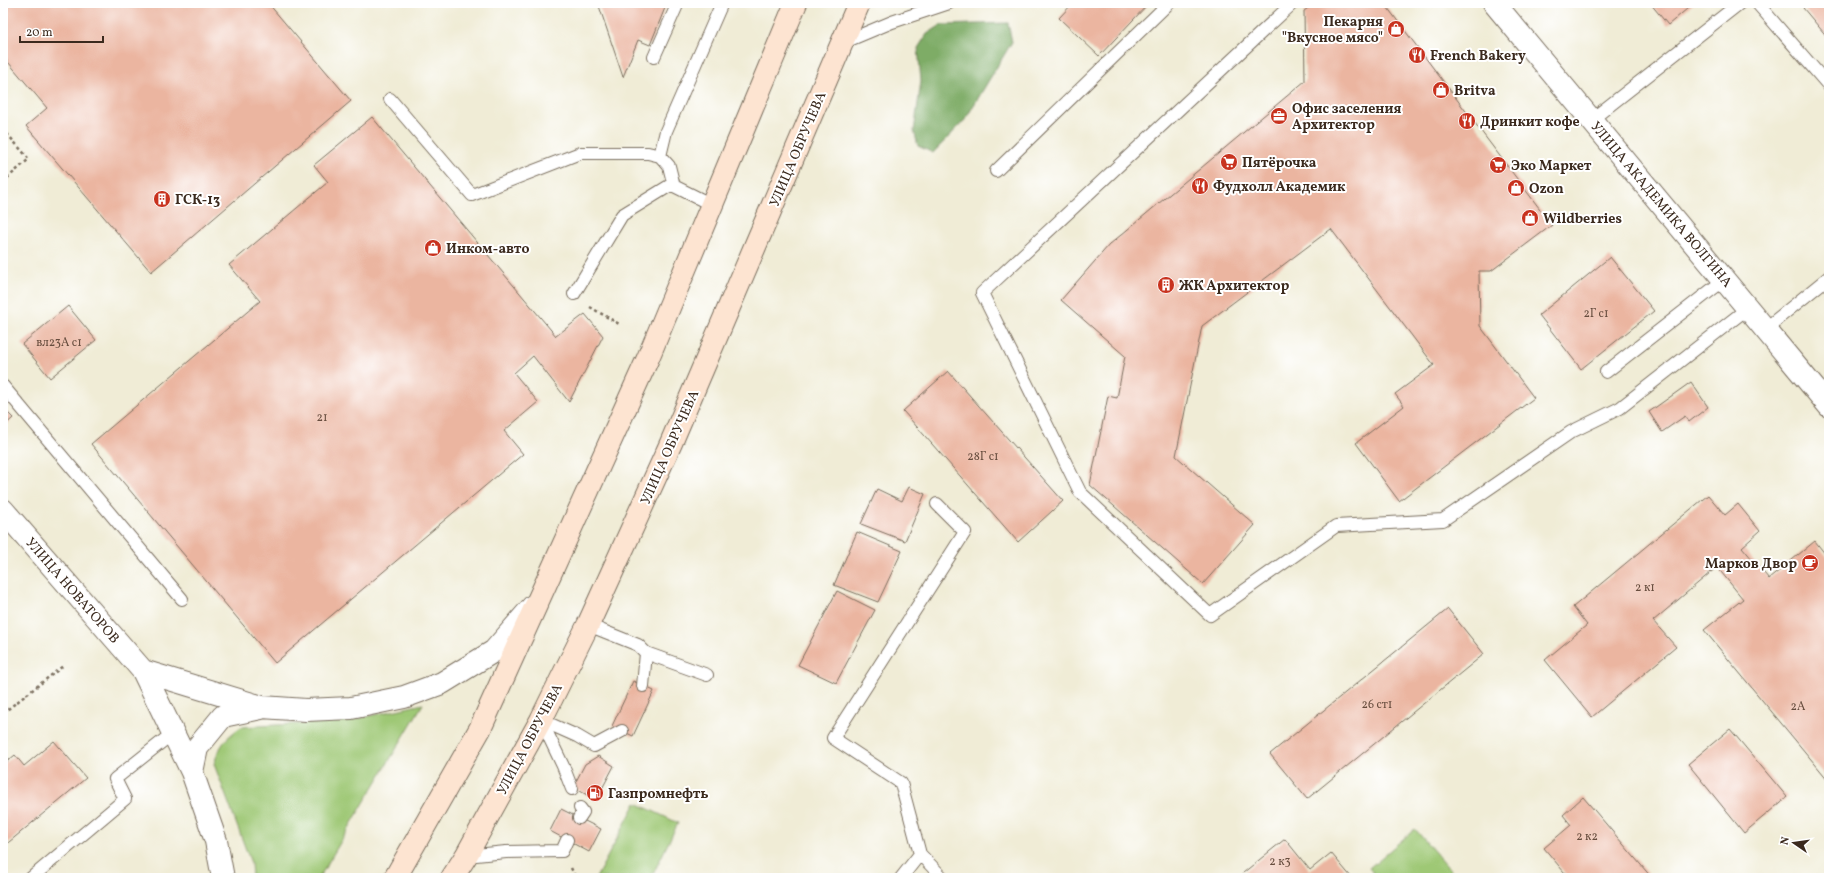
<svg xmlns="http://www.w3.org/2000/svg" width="1832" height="881" viewBox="0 0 1832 881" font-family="Vollkorn,serif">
<rect width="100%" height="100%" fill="#fff"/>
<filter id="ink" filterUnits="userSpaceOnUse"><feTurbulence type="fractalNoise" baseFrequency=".025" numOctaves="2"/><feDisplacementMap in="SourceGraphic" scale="8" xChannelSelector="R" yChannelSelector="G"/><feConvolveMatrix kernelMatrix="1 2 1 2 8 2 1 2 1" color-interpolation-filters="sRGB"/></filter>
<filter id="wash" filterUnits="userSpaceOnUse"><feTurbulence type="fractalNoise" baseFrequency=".012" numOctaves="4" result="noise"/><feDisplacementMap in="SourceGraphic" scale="16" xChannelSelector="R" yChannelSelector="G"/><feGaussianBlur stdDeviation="0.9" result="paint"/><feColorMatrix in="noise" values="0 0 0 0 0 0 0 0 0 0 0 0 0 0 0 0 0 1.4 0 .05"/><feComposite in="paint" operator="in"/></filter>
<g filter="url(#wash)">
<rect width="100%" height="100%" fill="#f0ecd6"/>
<path fill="#9ec874" stroke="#6c7949" d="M 423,704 L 319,878 L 252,878 L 251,863 L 214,764 C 220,745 225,738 241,727 L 347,721 Z
M 636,803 L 678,823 L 651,878 L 596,878 Z
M 1415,829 L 1457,878 L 1378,878 L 1369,868 Z"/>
<path fill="#7eac66" stroke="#5c6b42" d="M 1008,23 L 1012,42 L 965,120 L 933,153 L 918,146 L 914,131 L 921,81 L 918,48 L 927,34 L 941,25 Z"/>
<g id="blocks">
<path fill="#ebb5a0" d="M 3,3 L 268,3 L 351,101 L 151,272 L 26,126 L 47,108 L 3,56 Z
M 598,3 L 667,3 L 650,45 L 638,40 L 623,77 Z
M 1073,3 L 1149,3 L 1099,56 L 1059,18 Z
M 1315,3 L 1384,3 L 1552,225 L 1491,271 L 1479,271 L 1480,326 L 1534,398 L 1399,501 L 1356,443 L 1404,406 L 1395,394 L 1434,365 L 1331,229 L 1202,326 L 1176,456 L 1255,525 L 1203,584 L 1090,485 L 1108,396 L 1117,398 L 1125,356 L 1061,300 L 1109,245 L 1305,81 L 1304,11 Z
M 1650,3 L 1694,3 L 1668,25 Z
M 1808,3 L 1829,3 L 1829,39 L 1803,8 Z
M 372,117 L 556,336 L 585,314 L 603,336 L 569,402 L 533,356 L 514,373 L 538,402 L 504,431 L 523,454 L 275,663 L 91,444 L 260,301 L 229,265 L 328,182 L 314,165 Z
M 1610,257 L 1654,311 L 1581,369 L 1539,315 Z
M 68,306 L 96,340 L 50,378 L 22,344 Z
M 948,371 L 1063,501 L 1018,542 L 903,411 Z
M 1691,382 L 1708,407 L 1689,422 L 1685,416 L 1662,432 L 1649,412 Z
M 4,409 L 13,418 L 3,427 L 3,410 Z
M 909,487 L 925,494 L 905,541 L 861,524 L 877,489 L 902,501 Z
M 1708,495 L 1725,515 L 1738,504 L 1760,531 L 1742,547 L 1769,579 L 1815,541 L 1829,559 L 1829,781 L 1704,630 L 1743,599 L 1717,567 L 1653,621 L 1676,647 L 1592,717 L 1545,660 L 1587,625 L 1573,607 Z
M 857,532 L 902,551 L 878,602 L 834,585 Z
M 837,591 L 875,610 L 836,683 L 798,665 Z
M 1448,609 L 1484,654 L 1307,799 L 1270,754 Z
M 633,681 L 654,691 L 633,736 L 612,726 Z
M 1730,729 L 1787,797 L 1744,833 L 1688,764 Z
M 54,741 L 86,778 L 3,847 L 3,765 L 15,755 L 24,766 Z
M 598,756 L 614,766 L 596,800 L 573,787 L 585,764 Z
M 1583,797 L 1652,878 L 1569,878 L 1544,848 L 1571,825 L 1563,815 Z
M 561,809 L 601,829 L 589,852 L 550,831 Z
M 1285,839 L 1310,870 L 1331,853 L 1352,878 L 1247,878 L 1243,873 Z"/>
</g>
</g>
<g filter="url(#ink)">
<use href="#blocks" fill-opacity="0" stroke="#7a6e5e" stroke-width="1"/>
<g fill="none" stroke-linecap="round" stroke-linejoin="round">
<g stroke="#7a6e5e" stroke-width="14">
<path id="service" d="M 1293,3 L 982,293 L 1080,492 L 1210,615 L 1336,526 L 1443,520 L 1571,432 L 1620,408 L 1748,308
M 1757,3 L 1829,86
M 842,43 L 892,22 L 949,3
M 654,57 L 678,3
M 390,99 L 472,195 L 580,153 L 648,153 L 660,156 L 669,166 L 674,186
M 1591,120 L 1740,3
M 660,156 L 666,131 L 722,3
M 996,171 L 1169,3
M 574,294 L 622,215 L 669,186 L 674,186 L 712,205
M 1765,329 L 1829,277
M 1606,372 L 1724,280
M 3,386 L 182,599
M 588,625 L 638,645 L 646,653 L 707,675
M 643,686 L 646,653
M 541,720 L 577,736 L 594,746 L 622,731
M 541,720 L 563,766 L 572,789
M 579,818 L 583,812 L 580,808
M 920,854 L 943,878
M 466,856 L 506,852 L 562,851 L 567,840
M 31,878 L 125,799 L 115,779 L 173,733
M 901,878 L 920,854 L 901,783 L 833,738 L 965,532 L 937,504"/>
</g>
<g stroke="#7a6e5e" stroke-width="24">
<path id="tertiary" d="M 1494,3 L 1829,406
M 3,510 L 143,671 L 192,772 L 216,841 L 223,878
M 143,671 L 262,707 L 306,710 L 351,708 L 404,697 L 442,683 L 494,651 L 533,606
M 192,772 L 197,748 L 223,716 L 261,708"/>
</g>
<g stroke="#7a6e5e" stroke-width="24">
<path id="secondary" d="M 395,878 L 480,729 L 648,358 L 796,3
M 452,878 L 466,856 L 541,720 L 588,625 L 671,443 L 859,3"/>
</g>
<path stroke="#7a6e5e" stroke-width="2.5" stroke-dasharray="3 3" stroke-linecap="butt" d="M 3,129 L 29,159 L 3,182
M 590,307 L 619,324
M 3,713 L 63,666
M 571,868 L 576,878"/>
<use href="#service" stroke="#fff" stroke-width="12"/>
<use href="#tertiary" stroke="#fff" stroke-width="22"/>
<use href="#secondary" stroke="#fde4d1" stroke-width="22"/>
</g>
</g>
<defs>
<g id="shop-disc" transform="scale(0.9)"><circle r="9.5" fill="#c8321e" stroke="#fff"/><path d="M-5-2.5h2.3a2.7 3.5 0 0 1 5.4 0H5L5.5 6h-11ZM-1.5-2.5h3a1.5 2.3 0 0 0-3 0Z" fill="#fff"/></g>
<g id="restaurant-disc" transform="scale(0.9)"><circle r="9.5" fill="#c8321e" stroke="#fff"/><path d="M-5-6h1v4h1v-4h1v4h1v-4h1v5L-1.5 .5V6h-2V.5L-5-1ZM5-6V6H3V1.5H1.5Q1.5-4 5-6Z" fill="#fff"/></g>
<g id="office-disc" transform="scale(0.9)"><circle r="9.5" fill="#c8321e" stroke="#fff"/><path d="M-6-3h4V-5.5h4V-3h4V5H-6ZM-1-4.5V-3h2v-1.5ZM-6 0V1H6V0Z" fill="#fff"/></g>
<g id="supermarket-disc" transform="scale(0.9)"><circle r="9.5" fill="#c8321e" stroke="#fff"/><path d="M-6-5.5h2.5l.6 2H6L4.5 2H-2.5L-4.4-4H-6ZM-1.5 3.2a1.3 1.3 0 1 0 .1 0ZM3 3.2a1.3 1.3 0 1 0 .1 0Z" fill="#fff"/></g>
<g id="building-disc" transform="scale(0.9)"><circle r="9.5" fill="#c8321e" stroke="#fff"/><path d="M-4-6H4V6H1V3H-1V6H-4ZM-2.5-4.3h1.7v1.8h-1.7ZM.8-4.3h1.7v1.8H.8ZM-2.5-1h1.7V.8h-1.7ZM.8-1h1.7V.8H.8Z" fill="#fff"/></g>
<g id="cafe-disc" transform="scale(0.9)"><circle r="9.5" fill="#c8321e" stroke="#fff"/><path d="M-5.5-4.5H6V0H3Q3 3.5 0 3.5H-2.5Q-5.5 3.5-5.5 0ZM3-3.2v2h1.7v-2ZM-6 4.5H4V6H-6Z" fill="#fff"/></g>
<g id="fuel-disc" transform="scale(0.9)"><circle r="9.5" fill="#c8321e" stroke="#fff"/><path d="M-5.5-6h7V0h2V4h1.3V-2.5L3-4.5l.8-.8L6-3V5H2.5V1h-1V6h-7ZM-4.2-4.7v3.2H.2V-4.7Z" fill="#fff"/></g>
</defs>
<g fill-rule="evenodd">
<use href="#shop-disc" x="1396" y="29"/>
<use href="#restaurant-disc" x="1417" y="55"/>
<use href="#shop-disc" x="1441" y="90"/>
<use href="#office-disc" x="1279" y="116"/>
<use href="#restaurant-disc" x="1467" y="121"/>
<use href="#supermarket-disc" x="1229" y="162"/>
<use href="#supermarket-disc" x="1498" y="165"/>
<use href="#restaurant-disc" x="1200" y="186"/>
<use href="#shop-disc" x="1516" y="188"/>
<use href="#building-disc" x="162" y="199"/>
<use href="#shop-disc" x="1530" y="218"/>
<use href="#shop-disc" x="433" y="248"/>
<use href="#building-disc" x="1166" y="285"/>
<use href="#cafe-disc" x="1810" y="563"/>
<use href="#fuel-disc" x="595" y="793"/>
</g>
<g text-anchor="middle" stroke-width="4" stroke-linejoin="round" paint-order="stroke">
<g font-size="12" fill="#674d3e">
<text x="1596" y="317">2Г с1</text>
<text x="59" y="346">вл23А с1</text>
<text x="322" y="421">21</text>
<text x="983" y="460">28Г с1</text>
<text x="1645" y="591">2 к1</text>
<text x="1377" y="708">26 ст1</text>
<text x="1798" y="710">2А</text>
<text x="1587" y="840">2 к2</text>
<text x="1280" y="865">2 к3</text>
</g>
<g font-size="14" font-weight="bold" fill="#3b2a1e" stroke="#fff" text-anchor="start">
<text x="1383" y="26" text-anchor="end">Пекарня<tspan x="1383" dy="16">"Вкусное мясо"</tspan></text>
<text x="1430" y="60">French Bakery</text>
<text x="1454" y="95">Britva</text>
<text x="1292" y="113">Офис заселения<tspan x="1292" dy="16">Архитектор</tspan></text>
<text x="1480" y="126">Дринкит кофе</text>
<text x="1242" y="167">Пятёрочка</text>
<text x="1511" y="170">Эко Маркет</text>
<text x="1213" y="191">Фудхолл Академик</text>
<text x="1529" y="193">Ozon</text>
<text x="175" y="204">ГСК-13</text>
<text x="1543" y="223">Wildberries</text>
<text x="446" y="253">Инком-авто</text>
<text x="1179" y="290">ЖК Архитектор</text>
<text x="1797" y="568" text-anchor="end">Марков Двор</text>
<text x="608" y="798">Газпромнефть</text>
</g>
<g font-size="14" fill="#3b2a1e" stroke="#fff">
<text transform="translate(797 149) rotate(-67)" y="5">УЛИЦА ОБРУЧЕВА</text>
<text transform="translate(1662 204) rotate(50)" y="5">УЛИЦА АКАДЕМИКА ВОЛГИНА</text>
<text transform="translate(669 447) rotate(-66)" y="5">УЛИЦА ОБРУЧЕВА</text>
<text transform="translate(73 590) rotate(49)" y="5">УЛИЦА НОВАТОРОВ</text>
<text transform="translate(529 739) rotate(-62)" y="5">УЛИЦА ОБРУЧЕВА</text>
</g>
</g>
<rect width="1832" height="881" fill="none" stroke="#fff" stroke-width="16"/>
<g transform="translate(1794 843) rotate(283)" stroke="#ffffff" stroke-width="3" paint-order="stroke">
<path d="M0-3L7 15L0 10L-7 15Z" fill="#3b2a1e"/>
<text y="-6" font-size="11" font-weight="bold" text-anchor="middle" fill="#3b2a1e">N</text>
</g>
<path d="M20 36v6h83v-6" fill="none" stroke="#3b2a1e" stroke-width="2"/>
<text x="26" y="36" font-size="12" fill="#3b2a1e" stroke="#ffffff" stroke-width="3" paint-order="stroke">20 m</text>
</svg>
